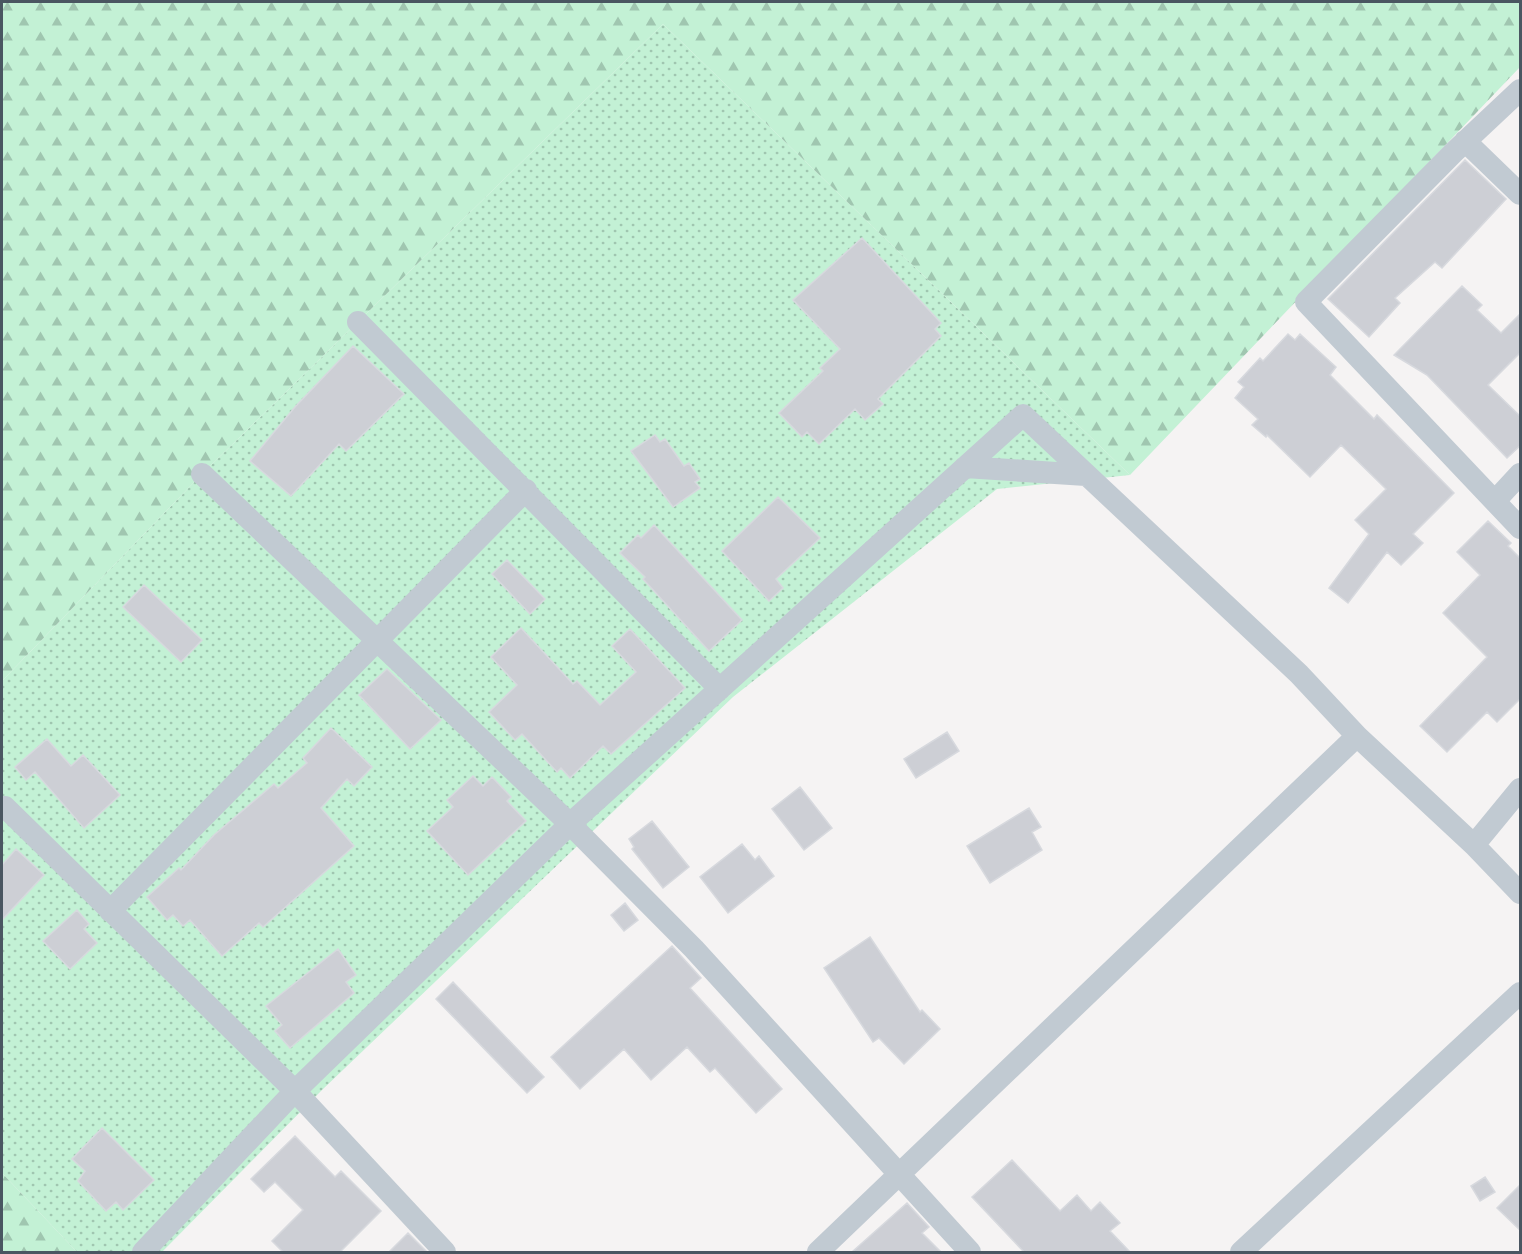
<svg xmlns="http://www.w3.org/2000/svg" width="1522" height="1254" viewBox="0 0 1522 1254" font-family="'PT Sans',sans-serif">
<defs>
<pattern id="grass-dots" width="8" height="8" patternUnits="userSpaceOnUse" patternTransform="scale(1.5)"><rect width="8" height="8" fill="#c3f1d5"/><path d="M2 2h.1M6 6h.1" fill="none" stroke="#a0c6b0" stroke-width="1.8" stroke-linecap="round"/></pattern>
<pattern id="forest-firs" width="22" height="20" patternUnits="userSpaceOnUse" patternTransform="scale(1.5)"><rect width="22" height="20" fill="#c3f1d5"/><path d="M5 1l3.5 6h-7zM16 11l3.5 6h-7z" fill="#a0c6b0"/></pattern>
</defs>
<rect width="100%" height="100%" fill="#f5f3f3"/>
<path fill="url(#grass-dots)" d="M 663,24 L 1130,475 L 997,489 L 733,697 L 322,1090 L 162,1252 L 77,1252 L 2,1173 L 2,681 L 202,474 Z"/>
<path fill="url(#forest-firs)" d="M 2,2 L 1520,2 L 1520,67 L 1130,475 L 663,24 L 202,474 L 2,681 Z
M 2,1173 L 77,1252 L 2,1252 Z"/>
<path fill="#cdcfd5" stroke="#d7d9de" stroke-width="1.5" d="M 1465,160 L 1506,199 L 1442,268 L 1435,262 L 1395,298 L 1400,303 L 1369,337 L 1328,299 Z
M 862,238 L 941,323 L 935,329 L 941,336 L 878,399 L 883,404 L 865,420 L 855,409 L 819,444 L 807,432 L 802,437 L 779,413 L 823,371 L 820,368 L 840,349 L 793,300 Z
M 1462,286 L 1482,305 L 1477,310 L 1501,333 L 1521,313 L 1521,352 L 1488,385 L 1521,417 L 1521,445 L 1507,458 L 1427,375 L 1394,355 Z
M 1288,334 L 1295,340 L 1300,334 L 1336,367 L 1330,375 L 1374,419 L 1377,415 L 1454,493 L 1413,534 L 1423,543 L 1401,565 L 1387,552 L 1348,603 L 1329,588 L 1369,534 L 1355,520 L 1386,489 L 1341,445 L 1310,477 L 1267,435 L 1266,437 L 1252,425 L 1258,419 L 1235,398 L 1244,387 L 1238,382 L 1260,358 L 1263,361 Z
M 353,346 L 404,394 L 346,451 L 339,444 L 291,496 L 250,461 L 295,407 Z
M 655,435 L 660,442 L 665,439 L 684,466 L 689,463 L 700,479 L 695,482 L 700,488 L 673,507 L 631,451 Z
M 778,497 L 820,538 L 776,579 L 783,588 L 769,601 L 722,551 Z
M 1488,521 L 1511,543 L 1508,546 L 1521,559 L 1521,698 L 1497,722 L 1487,712 L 1447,752 L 1420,726 L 1487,657 L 1443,613 L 1480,575 L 1457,552 Z
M 654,525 L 742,620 L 709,651 L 643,579 L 645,577 L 620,553 L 638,535 L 641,538 Z
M 507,560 L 545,599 L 530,614 L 492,574 Z
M 144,585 L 202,640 L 181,662 L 123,607 Z
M 521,628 L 573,684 L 577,681 L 600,705 L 636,672 L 612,646 L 630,629 L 685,688 L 611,754 L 603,746 L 570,778 L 561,768 L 557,772 L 522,734 L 515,740 L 489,712 L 517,685 L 491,657 Z
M 387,669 L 441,720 L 410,749 L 359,695 Z
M 331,728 L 372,767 L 354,786 L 347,779 L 321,808 L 354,846 L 263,927 L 259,923 L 222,956 L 190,920 L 183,926 L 173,915 L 167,920 L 147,897 L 179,868 L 181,870 L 214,835 L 274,784 L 278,788 L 307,763 L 303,758 Z
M 947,732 L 959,751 L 916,778 L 904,759 Z
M 47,739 L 71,766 L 83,755 L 120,795 L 84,828 L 35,772 L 26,780 L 15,767 Z
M 473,776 L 483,786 L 492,777 L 511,797 L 507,801 L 526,821 L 468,875 L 427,831 L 453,807 L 447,800 Z
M 800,787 L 832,828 L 804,850 L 772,809 Z
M 1029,808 L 1041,827 L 1032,832 L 1042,850 L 990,883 L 967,846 Z
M 652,821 L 689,867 L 663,888 L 632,849 L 634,847 L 629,839 Z
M 742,844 L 755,860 L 759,856 L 774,876 L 728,913 L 700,877 Z
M 16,849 L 44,875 L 2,920 L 2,865 Z
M 625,903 L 638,920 L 624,931 L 611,915 Z
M 77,910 L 89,924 L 84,929 L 97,943 L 70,969 L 43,941 Z
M 870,937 L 920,1012 L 922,1010 L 940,1029 L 904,1064 L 879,1038 L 873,1042 L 824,968 Z
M 672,946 L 701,978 L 690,988 L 782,1089 L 756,1113 L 715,1068 L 710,1072 L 687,1047 L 651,1080 L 624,1049 L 580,1089 L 551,1057 Z
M 338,949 L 356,975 L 346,982 L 354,993 L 290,1048 L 275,1031 L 282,1025 L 266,1006 Z
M 453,982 L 544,1077 L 527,1093 L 436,999 Z
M 102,1128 L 154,1180 L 123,1210 L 116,1202 L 106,1211 L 78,1181 L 85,1171 L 72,1159 Z
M 295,1136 L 335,1177 L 341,1171 L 381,1211 L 340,1252 L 283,1252 L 272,1241 L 303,1210 L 275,1182 L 264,1192 L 251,1179 Z
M 1012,1160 L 1060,1211 L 1077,1195 L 1091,1211 L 1100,1202 L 1120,1223 L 1110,1231 L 1130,1252 L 1024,1252 L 972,1197 Z
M 1485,1177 L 1495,1192 L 1480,1201 L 1471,1186 Z
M 1521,1184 L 1521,1231 L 1497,1208 Z
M 907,1203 L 929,1227 L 922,1233 L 941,1252 L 852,1252 Z
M 408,1233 L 427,1252 L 389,1252 Z"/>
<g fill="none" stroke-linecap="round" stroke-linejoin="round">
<path stroke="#c1cad2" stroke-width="22" d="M 1520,90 L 1454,152 L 1306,302 L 1520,528
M 1465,141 L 1520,194
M 358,322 L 720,689
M 965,467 L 1086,475
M 202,474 L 570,824 L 694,949 L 970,1252
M 1495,501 L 1520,474
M 5,807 L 295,1091 L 445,1252
M 1474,845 L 1520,789
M 110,911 L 526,490
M 143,1252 L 295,1091 L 570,824 L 1023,415 L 1299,674 L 1357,736 L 1474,845 L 1520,893
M 818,1252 L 1357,736
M 1241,1252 L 1520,993"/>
</g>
<rect width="1522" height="1254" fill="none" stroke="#4a5661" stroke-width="6"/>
</svg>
